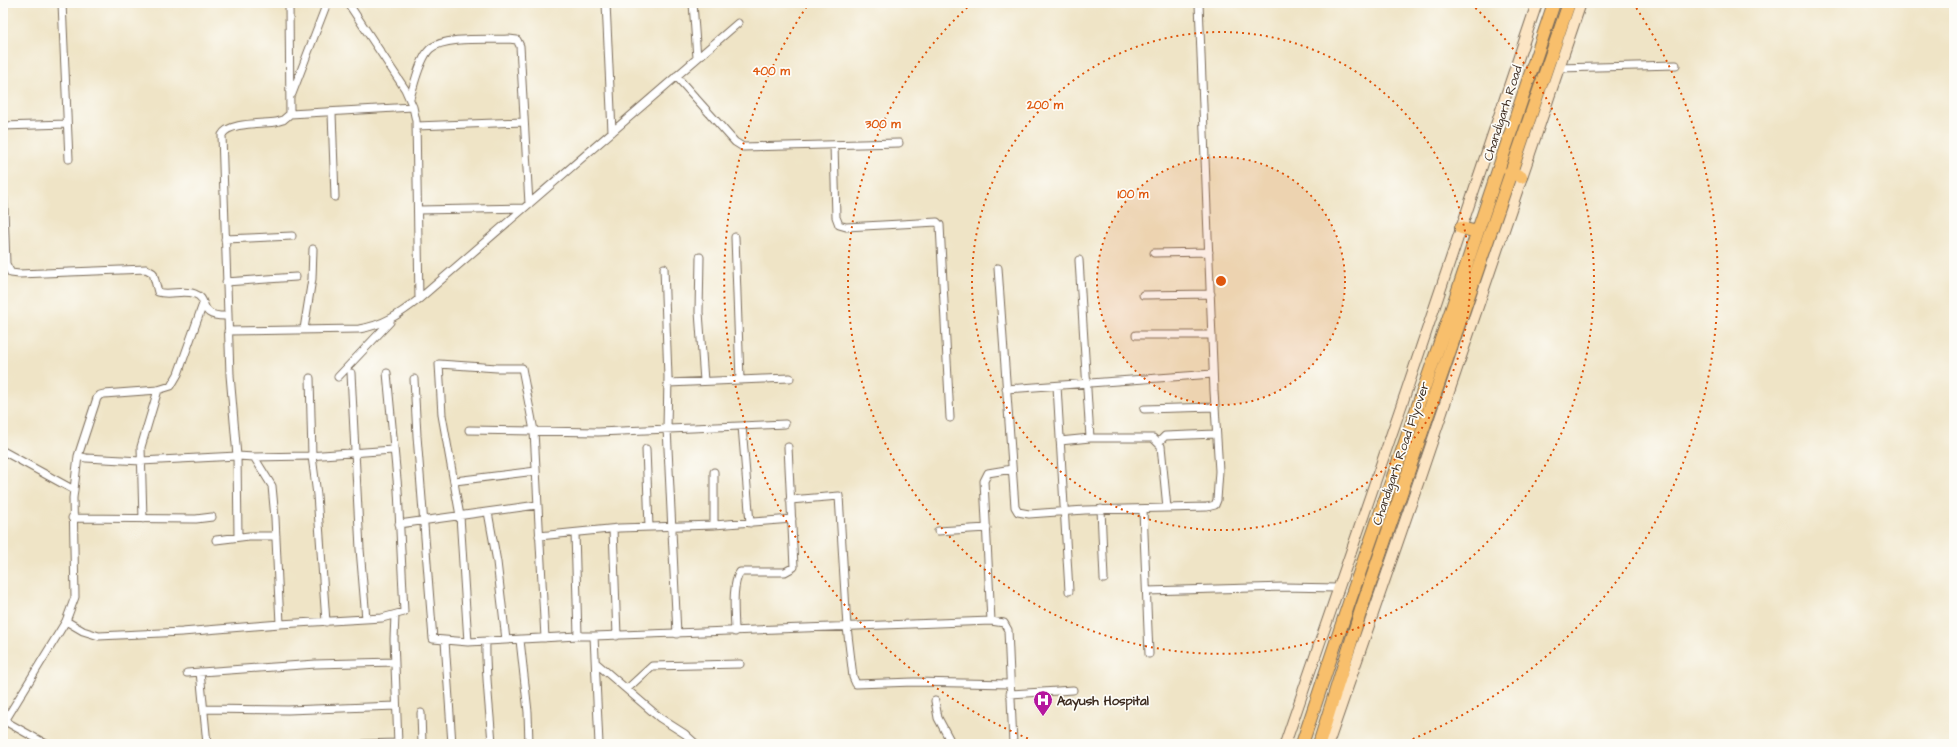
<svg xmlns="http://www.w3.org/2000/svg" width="1957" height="747" viewBox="0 0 1957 747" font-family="'Architects Daughter',sans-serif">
<rect width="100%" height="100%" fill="#fdfcf7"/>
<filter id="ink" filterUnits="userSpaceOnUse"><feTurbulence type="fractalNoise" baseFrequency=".025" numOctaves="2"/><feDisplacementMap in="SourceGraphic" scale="8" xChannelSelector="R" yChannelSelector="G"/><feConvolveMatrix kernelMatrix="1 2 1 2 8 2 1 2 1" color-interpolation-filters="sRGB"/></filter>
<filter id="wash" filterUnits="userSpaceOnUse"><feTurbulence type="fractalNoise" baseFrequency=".012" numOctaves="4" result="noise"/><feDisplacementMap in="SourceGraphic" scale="16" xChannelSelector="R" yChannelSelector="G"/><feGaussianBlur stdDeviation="0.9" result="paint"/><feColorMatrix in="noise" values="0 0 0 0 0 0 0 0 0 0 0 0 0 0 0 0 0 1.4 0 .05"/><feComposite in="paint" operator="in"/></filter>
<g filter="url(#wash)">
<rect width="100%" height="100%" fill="#efe4c6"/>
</g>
<g filter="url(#ink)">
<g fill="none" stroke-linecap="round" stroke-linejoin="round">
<g stroke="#7a6b59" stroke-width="9">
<path id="street" d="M 62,3 L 69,159
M 348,3 L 405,89 L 413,107 L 416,121 L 419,299
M 606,3 L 612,132
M 693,3 L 697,58
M 1558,68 L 1676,65
M 676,76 L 735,142 L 743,147 L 899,143
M 292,94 L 327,3
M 410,98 C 414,85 420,58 430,49 C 444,36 489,40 509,39 L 517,40 L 520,46 L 529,204
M 332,113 L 335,197
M 290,114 L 413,107
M 3,126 L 67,124
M 416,126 L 524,122
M 834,145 L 836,217 L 839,225 L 846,227 L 937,222 L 940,225 L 950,418
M 3,181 L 6,264 L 11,273 L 19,274 L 146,269 L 153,273 L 158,292 C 169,296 184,289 195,294 C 210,299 196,317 227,316
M 418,210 L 524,208
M 735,237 L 740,380
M 225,239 L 292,236
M 1154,253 L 1209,252
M 700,257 L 699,312 L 704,381
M 1079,260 L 1090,438
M 664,268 L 668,377 L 667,428 L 677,634
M 998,268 L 1015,507 L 1018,512 L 1029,514 L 1085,510 L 1207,507 L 1215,505 L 1217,500 L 1219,471 L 1214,391 L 1199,3
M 226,282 L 296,277
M 1143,295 L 1211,294
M 304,329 L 312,279 L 313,249
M 228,331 L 359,329 C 384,325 400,314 419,299 L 738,23
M 1136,335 L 1212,335
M 351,373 L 360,549 L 366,619
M 387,373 L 398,490 L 404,612 L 382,618 L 280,624 L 275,518 L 272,486 L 254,457 L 308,456 L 393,450
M 338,377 L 390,322
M 310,378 L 312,456 L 317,495 L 326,622
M 414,379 L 417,436 L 433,639 L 468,642 L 578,636
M 668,383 L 790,378
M 1057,386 L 1069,591
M 1006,389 L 1213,374
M 1144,409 L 1215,407
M 742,426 L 750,523
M 469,430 L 598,432 L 785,424
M 1060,441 L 1090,438 L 1153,438 L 1161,446 L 1167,508
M 1158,443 L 1165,436 L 1216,434
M 646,449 L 649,527
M 3,451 L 74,490
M 78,456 L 86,458 L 141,461 L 237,456 L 230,375 L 222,135 C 228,122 263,124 276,122 L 283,120 L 290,114 L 289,3
M 714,472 L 714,525
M 455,481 L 536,471
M 790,500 L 839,496 L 847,627 L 853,677 L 856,684 L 914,682 L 1010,684
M 1101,509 L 1104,579
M 1143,510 L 1149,654
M 488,512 L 497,562 L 506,640
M 72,518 L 196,519 L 212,517
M 143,519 L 141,447 L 158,390
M 399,524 L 537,505
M 613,529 L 617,636
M 938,531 L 987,528
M 575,533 L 578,636 L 594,636
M 539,536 L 619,528 L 714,525 L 792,519
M 238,537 L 237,456 L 254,457
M 216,540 L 249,536 L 276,536
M 1147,591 L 1283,587 L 1338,588
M 395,615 L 394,639 L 398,744
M 66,621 L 83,631 L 99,636 L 182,632 L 280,624
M 991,621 L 984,481 L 988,473 L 1012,469
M 735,632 C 735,616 731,586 740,572 L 785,572 L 794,567 L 788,447
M 520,640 L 528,712 L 529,744
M 445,641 L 452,744
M 486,641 C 485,675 490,710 492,744
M 468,642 L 460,516 L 442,415 L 439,364 L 497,368 L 522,368 L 534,431 L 545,638
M 596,663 L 660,718 L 685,734 L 696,744
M 200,672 L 207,744
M 187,673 L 316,664 L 395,662
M 627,689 L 652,666 L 740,664
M 1010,694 L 1073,690
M 935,701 L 938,718 L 952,744
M 204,709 L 288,710 L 396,706
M 421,713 L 422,744
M 3,720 L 46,744
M 5,721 L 66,621 L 75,597 L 73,498 L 78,456 L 97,398 L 100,395 L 104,394 L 158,390 L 171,386 L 178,374 L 203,304
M 363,744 L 398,743
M 599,744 L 594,636 L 991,621 L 1004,623 L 1008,630 L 1013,744"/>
</g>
<g stroke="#7a6b59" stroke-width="12">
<path id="secondary" d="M 1285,744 L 1405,395 L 1537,3
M 1328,744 L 1414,495 L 1581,3"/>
</g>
<g stroke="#7a6b59" stroke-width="14">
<path id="highway" d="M 1510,172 L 1521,177
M 1461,228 L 1477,232
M 1302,744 L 1350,600 L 1453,305 L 1554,3
M 1319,744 L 1361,610 L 1569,3"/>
</g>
<use href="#street" stroke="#fff" stroke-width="7"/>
<use href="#secondary" stroke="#fce5c4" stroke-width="10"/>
<use href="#highway" stroke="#f8bf6c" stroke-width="12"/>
</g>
</g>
<circle cx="1221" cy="281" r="124" fill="#df570d" fill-opacity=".12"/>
<g fill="none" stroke="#df570d" stroke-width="2" stroke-dasharray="2 4">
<circle cx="1221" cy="281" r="124"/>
<circle cx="1221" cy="281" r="249"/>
<path d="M1471 4A373 373 0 1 1 971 4"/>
<path d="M1039 743A497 497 0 0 1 809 3M1633 3A497 497 0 0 1 1403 743"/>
</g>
<defs>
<g id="hospital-pin" transform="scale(1)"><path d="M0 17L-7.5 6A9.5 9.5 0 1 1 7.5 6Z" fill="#b5179e" stroke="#fdfcf7"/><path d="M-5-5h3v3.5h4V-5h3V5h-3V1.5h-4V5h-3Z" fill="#fff"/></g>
</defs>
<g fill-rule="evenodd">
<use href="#hospital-pin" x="1043" y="700"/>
</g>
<g text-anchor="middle" stroke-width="3.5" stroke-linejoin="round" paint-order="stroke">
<g font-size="13" fill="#3b2a1e" stroke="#fdfcf7">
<text transform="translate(1502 113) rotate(-72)" y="5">Chandigarh Road</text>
<text transform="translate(1400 453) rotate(-71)" y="5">Chandigarh Road Flyover</text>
</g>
<g font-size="13" font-weight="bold" fill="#3b2a1e" stroke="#fdfcf7" text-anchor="start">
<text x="1057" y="705">Aayush Hospital</text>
</g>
</g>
<circle cx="1221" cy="281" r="6" fill="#df570d" stroke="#fdfcf7" stroke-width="2"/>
<g font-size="12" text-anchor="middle" font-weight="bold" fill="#df570d" stroke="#fdfcf7" stroke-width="3.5" stroke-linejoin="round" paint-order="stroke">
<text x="771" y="75">400 m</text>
<text x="1045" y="109">200 m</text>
<text x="883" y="128">300 m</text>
<text x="1133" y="198">100 m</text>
</g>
<rect width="1957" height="747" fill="none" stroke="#fdfcf7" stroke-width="16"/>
</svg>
